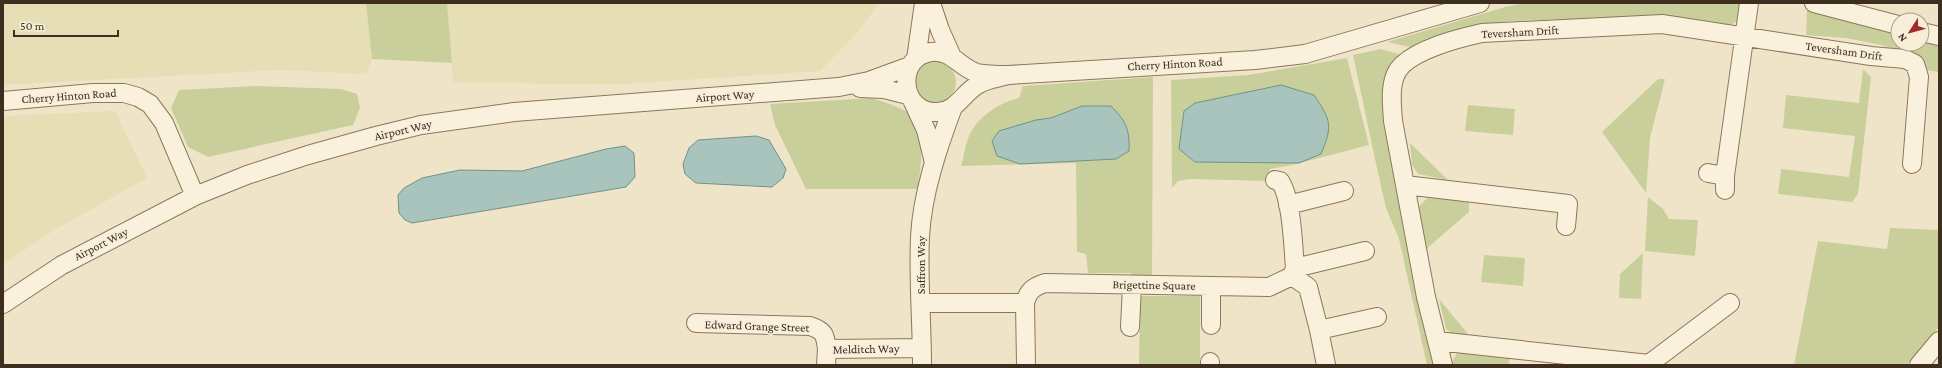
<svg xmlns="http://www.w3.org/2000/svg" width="1942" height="368" viewBox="0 0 1942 368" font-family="'Crimson Pro',serif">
<rect width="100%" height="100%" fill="#f0e4c8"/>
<path fill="#e6deb5" d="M 3,3 L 366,3 L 372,59 L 366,74 L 279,70 L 3,85 Z
M 447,3 L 879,3 L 859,31 L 820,71 L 622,84 L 453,83 Z
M 115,111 L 147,178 L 56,229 L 3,264 L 3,116 Z"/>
<path fill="#c9cf9b" d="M 366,3 L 447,3 L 452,63 L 372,59 Z
M 1524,3 L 1740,3 L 1738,20 L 1733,24 L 1723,27 L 1669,16 L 1508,21 L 1464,32 L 1420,49 L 1387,42 L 1505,7 Z
M 1809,9 L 1898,33 L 1898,44 L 1922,44 L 1922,39 L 1939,44 L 1939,72 L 1926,70 L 1906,52 L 1881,45 L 1846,38 L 1806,35 L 1807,11 Z
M 1381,49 L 1406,56 L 1392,70 L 1438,365 L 1427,365 L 1399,239 L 1386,208 L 1376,164 L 1353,55 Z
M 1347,58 L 1369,145 L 1292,165 L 1270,169 L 1268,181 L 1191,179 L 1178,181 L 1172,188 L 1171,80 L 1248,75 Z
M914 82a21 21 0 1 1 42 0a21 21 0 1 1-42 0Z
M 1863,69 L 1871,77 L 1858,194 L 1852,202 L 1778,194 L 1781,169 L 1849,177 L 1855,136 L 1783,128 L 1786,95 L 1859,103 Z
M 1153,77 L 1152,275 L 1134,276 L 1130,273 L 1088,273 L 1086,254 L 1077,252 L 1076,163 L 961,166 C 964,156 965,146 969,136 C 977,117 1000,102 1019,98 L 1023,86 Z
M 1658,79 L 1665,79 L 1650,138 L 1646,193 L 1602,132 Z
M 256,86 L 341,89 L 357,94 L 360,108 L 353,125 L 208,157 L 188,147 L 171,108 L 179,90 Z
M 872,98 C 883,102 906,108 914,118 C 926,131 920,171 918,189 L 806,189 L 775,125 L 770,104 Z
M 1468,105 L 1515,109 L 1513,135 L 1465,131 Z
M 1410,143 L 1448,180 L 1418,174 L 1412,165 Z
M 1429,196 L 1469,199 L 1469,212 L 1425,250 L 1417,209 Z
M 1648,197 L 1663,209 L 1669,219 L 1698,220 L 1695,256 L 1645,251 Z
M 1890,228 L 1939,230 L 1939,327 L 1907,365 L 1794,365 L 1818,241 L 1887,249 Z
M 1643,253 L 1641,299 L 1619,298 L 1620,274 Z
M 1484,255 L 1525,258 L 1523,286 L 1481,282 Z
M 1140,296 L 1200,296 L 1200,365 L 1139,365 Z
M 1439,299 L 1468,334 L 1453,334 L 1446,329 Z
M 1460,348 L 1510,354 L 1509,365 L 1452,365 L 1452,362 Z"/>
<path fill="#a9c4bc" stroke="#6f938a" d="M 1281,85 L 1314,95 C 1331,120 1333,126 1321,154 L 1299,163 L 1195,162 L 1179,149 L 1184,111 L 1195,103 Z
M 1082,106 L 1111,106 C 1126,121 1130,130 1129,151 L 1116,159 L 1020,164 L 997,156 L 992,141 L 999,131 L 1036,120 L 1051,118 Z
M 756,136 L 769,140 L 786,169 L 783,178 L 772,187 L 696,183 L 685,174 L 683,164 L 689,148 L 698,140 Z
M 625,146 L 634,153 L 635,177 L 626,187 L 412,223 L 405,220 L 399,213 L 398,195 L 404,188 L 422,178 L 460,170 L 522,171 L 606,149 Z"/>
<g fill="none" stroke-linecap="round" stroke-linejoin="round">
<g stroke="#8d765c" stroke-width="20">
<path id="minor" d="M 931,3 L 940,30 L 952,57
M 1814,3 L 1898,25
M 1922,32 L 1939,36
M 916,59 L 924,3
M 1008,75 C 999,78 987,79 979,84 C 963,92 957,112 937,112 C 900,114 895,57 931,52 C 951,49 960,68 977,73 C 987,75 998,75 1008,75 L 1255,60 L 1305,54 L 1480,3
M 860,88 L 884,89 L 908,95
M 3,101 L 93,93 L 124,93 L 138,97 L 150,104 L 164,123 L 195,196
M 913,102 L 926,130 L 934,163
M 1708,173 L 1725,176
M 1405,185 L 1568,204 L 1566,226
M 1725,190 L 1725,176 L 1749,3
M 1288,205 L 1344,191
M 1295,268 L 1365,251
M 1292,276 L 1308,287 L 1319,330 L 1326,365
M 921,303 L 1025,303
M 3,304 L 62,265 L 195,196 L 247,175 L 308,155 L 376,136 L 421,125 L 514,112 L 839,87 L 869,81 L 910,66
M 696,323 L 810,326 C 825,331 825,335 827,349
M 1211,325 L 1211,286
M 1130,327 L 1132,285
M 1319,330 L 1377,317
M 1437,341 L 1649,364 L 1730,303
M 826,365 L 827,349 L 922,348
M 922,365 C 922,322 918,279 920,237 C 922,194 938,147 953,107
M 1026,365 L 1025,303 C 1028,291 1033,287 1045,283 L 1269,287 L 1292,276 L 1295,268 C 1293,245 1292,199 1280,181 L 1275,180
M 1210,365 L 1210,362
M 1443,365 L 1426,297 L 1393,121 C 1392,105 1389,84 1398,70 C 1412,50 1459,38 1482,33 L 1662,24 L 1871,56 L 1905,59 L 1915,64 L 1919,77 L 1912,164
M 1919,365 L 1939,341"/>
</g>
<use href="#minor" stroke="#faf1dc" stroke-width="18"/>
</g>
<g text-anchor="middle" stroke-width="3.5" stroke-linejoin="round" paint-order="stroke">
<g font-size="12" fill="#3d2e20" stroke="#f7eed8">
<text transform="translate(1520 32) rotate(-3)" y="4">Teversham Drift</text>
<text transform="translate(1844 51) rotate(8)" y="4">Teversham Drift</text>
<text transform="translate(1175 64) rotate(-3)" y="4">Cherry Hinton Road</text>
<text transform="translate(69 96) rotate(-4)" y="4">Cherry Hinton Road</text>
<text transform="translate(725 96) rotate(-4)" y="4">Airport Way</text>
<text transform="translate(403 130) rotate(-13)" y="4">Airport Way</text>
<text transform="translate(101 244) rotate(-27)" y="4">Airport Way</text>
<text transform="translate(921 265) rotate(-90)" y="4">Saffron Way</text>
<text transform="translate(1154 285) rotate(1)" y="4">Brigettine Square</text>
<text transform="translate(757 326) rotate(2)" y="4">Edward Grange Street</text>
<text transform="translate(866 349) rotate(-1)" y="4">Melditch Way</text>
</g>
</g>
<rect width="1942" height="368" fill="none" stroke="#3d2e20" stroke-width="8"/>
<g transform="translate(1910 32) rotate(234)"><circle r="19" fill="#f7eed8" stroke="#ada18e"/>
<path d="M0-3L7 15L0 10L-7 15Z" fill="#9e2a2b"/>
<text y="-6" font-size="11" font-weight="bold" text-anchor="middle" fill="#3d2e20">N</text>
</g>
<path d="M14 30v6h104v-6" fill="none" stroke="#3d2e20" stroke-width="2"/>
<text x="20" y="30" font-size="12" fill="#3d2e20" stroke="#f7eed8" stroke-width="3" paint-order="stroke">50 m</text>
</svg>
